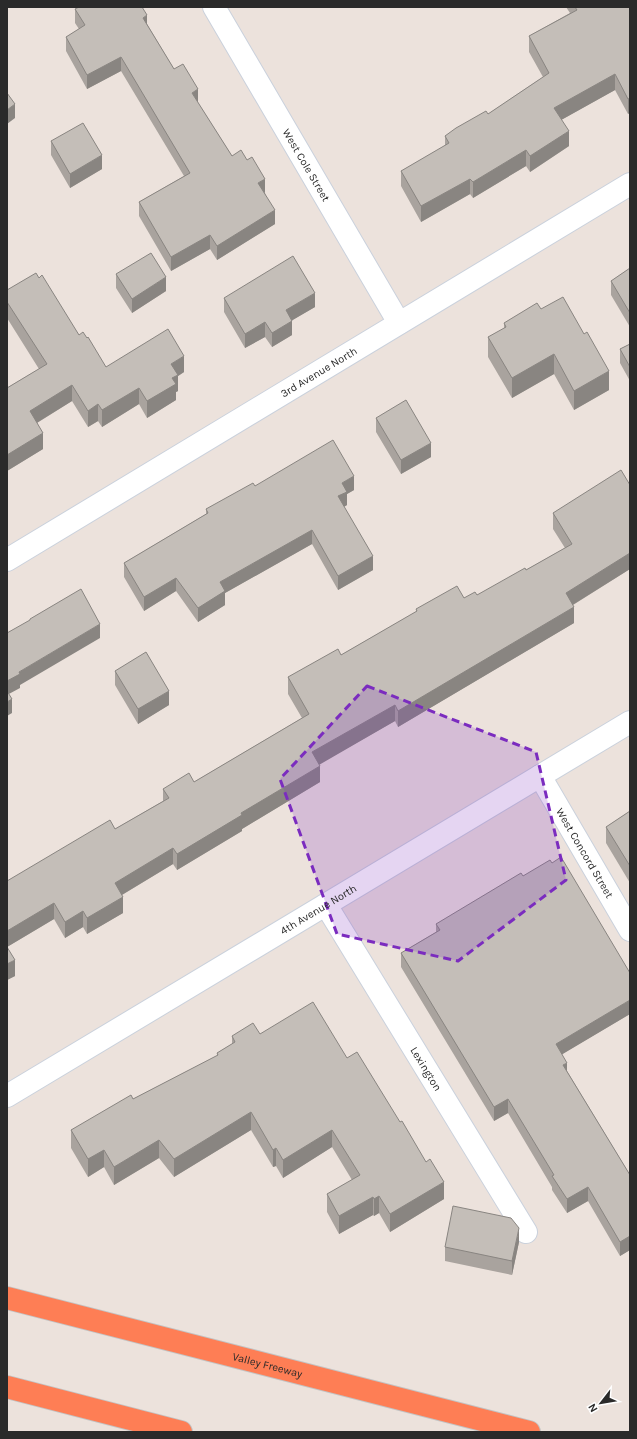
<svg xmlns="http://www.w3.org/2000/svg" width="637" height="1439" viewBox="0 0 637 1439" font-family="Karla,sans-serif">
<rect width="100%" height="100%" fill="#ece2dc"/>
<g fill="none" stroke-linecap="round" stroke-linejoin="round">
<g stroke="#cad1dc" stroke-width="24">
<g id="minor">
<path id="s1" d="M 214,7 L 399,323"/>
<path id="s2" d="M 7,560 L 630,184"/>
<path id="s3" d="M 540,776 L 630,930"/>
<path id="s4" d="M 326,905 L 526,1232"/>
</g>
</g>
<g stroke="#cad1dc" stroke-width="24">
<g id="tertiary">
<path id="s5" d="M 7,1096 L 630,722"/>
</g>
</g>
<g stroke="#c3c3c3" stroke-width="24">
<g id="motorway">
<path id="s6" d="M 7,1298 L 529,1432"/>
<path d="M 7,1387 L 181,1432"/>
</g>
</g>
<use href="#minor" stroke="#fff" stroke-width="22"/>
<use href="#tertiary" stroke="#fff" stroke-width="22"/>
<use href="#motorway" stroke="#fe7e55" stroke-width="22"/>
</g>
<path fill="#a9a39e" d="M 566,7 L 630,7 L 628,114 L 615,90 L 561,120 L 569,146 L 530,172 L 526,166 L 473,198 L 470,194 L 421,222 L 401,186 L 401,171 L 445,146 L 445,136 L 488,114 L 543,77 L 529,52 L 529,36 L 570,13 Z
M 75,9 L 147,24 L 174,69 L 198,103 L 232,156 L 265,192 L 265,193 L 275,224 L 217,260 L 210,249 L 171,271 L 139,216 L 139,202 L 184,176 L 121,71 L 87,89 L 66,51 L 66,37 L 79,29 L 75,23 Z
M 51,141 L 102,169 L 70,188 L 51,155 Z
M 630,268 L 630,327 L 611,295 L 611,281 Z
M 116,274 L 166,291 L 132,313 L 116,288 Z
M 39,278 L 79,335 L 106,367 L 184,372 L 178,376 L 178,391 L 176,392 L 176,400 L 147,418 L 139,404 L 102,427 L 98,421 L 88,427 L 72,401 L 37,423 L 43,449 L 7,471 L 7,388 L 39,369 L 7,318 L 7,290 Z
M 224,298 L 315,307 L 292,320 L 292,335 L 272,347 L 265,337 L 245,348 L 224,312 Z
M 541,309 L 584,334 L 609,390 L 574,410 L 554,374 L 512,398 L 488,357 L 488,337 L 504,329 L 504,323 Z
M 630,344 L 630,381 L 620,363 L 620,349 Z
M 376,418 L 431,457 L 401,474 L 376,432 Z
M 630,485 L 630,569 L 573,605 L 574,623 L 398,727 L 395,721 L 319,764 L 320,782 L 242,829 L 242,831 L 177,870 L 173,864 L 122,895 L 123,913 L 87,934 L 83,927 L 65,938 L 54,919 L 7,947 L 15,976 L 7,980 L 7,881 L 115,829 L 163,801 L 163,789 L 194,782 L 302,718 L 288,694 L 288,677 L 341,655 L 416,612 L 416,609 L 477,595 L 526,570 L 565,548 L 553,529 L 553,513 Z
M 255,486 L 354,490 L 347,494 L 347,505 L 344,507 L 373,570 L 338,590 L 312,544 L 225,593 L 225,605 L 198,622 L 176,591 L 144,611 L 124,577 L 124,563 L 206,514 L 206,509 Z
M 115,671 L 169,705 L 138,724 L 115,685 Z
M 630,811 L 630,883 L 606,843 L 606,827 Z
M 523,876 L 630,1014 L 562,1054 L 567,1071 L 630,1175 L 630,1250 L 620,1256 L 588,1201 L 567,1213 L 552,1190 L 552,1187 L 508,1113 L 494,1121 L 401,967 L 401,953 L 436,932 L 436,924 Z
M 260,1034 L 347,1058 L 444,1199 L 390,1232 L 379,1213 L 374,1216 L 373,1215 L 339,1234 L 327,1212 L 327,1194 L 352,1180 L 332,1147 L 283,1178 L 276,1166 L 273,1167 L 251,1130 L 174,1177 L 159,1158 L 114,1185 L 104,1167 L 88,1177 L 71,1148 L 71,1130 L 133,1099 L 217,1056 L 217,1053 L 232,1044 L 232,1036 Z
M 519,1242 L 512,1275 L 445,1261 L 445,1247 Z"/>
<path fill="#898581" d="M 147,15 L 147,29 L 143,18 Z
M 121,57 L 121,71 L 87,89 L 87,75 Z
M 615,74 L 615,90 L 554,124 L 554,108 Z
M 198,89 L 198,103 L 192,93 Z
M 630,98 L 630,113 L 628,114 L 628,99 Z
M 15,104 L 15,118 L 7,124 L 7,110 Z
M 569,131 L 569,146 L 530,172 L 530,156 Z
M 526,150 L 526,166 L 473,198 L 473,182 Z
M 102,155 L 102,169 L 70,188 L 70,174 Z
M 265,179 L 265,192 L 258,197 L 258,183 Z
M 470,179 L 470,194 L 421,222 L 421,206 Z
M 275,210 L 275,224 L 217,260 L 217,246 Z
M 210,235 L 210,249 L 171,271 L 171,257 Z
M 166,277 L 166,291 L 132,313 L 132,299 Z
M 315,293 L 315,307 L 286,324 L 286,310 Z
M 292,321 L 292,335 L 272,347 L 272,333 Z
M 265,322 L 265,337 L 245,348 L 245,334 Z
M 554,354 L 554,374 L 512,398 L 512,378 Z
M 184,356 L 184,372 L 178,376 L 178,391 L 176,392 L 176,400 L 147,418 L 147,401 L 171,364 Z
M 609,371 L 609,390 L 574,410 L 574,391 Z
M 72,385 L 72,401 L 30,427 L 30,411 Z
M 139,388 L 139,404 L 102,427 L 102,410 Z
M 98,404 L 98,421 L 88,427 L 88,411 Z
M 43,433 L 43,449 L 7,471 L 7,455 Z
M 431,443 L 431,457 L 401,474 L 401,460 Z
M 354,476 L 354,490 L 347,494 L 347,505 L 338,510 L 338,496 L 342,483 Z
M 312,530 L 312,544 L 225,593 L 225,605 L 198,622 L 198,608 L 220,582 Z
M 630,553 L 630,569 L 566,609 L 566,593 Z
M 373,556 L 373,570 L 338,590 L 338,576 Z
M 176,578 L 176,591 L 144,611 L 144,597 Z
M 574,607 L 574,623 L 398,727 L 398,711 Z
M 100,624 L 100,638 L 20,685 L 20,688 L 7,695 L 7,681 L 19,672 Z
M 169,691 L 169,705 L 138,724 L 138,709 Z
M 12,699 L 12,713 L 7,716 L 7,702 Z
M 395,705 L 395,721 L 312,769 L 312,752 Z
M 320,766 L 320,782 L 242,829 L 242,831 L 177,870 L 177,854 L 241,813 Z
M 173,848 L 173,864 L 115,899 L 115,883 Z
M 123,897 L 123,913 L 87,934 L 87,918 Z
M 54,903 L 54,919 L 7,947 L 7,931 Z
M 83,911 L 83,927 L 65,938 L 65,922 Z
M 15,960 L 15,976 L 7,980 L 7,964 Z
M 630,1000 L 630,1014 L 556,1058 L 556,1044 Z
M 567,1063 L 567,1077 L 563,1065 Z
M 508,1099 L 508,1113 L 494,1121 L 494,1107 Z
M 251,1112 L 251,1130 L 174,1177 L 174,1159 Z
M 332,1130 L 332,1147 L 283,1178 L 283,1160 Z
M 159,1140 L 159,1158 L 114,1185 L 114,1167 Z
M 276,1148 L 276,1166 L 273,1167 L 273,1150 Z
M 104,1150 L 104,1167 L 88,1177 L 88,1159 Z
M 444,1182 L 444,1199 L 390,1232 L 390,1214 Z
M 588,1187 L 588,1201 L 567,1213 L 567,1199 Z
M 379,1196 L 379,1213 L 374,1216 L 374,1199 Z
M 373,1197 L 373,1215 L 339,1234 L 339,1216 Z
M 519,1228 L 519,1242 L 512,1275 L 512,1261 Z
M 630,1236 L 630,1250 L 620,1256 L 620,1242 Z"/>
<path fill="#c4beb8" stroke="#898581" d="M 79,7 L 142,7 L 147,15 L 143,18 L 174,69 L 183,64 L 198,89 L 192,93 L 232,156 L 241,150 L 247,160 L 252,157 L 265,179 L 258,183 L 275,210 L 217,246 L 210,235 L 171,257 L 139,202 L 190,173 L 121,57 L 87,75 L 66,37 L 85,25 L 75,9 Z
M 575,7 L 630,7 L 630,98 L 628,99 L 615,74 L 554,108 L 569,131 L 530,156 L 526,150 L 473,182 L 470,179 L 421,206 L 401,171 L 449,143 L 445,136 L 456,128 L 486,111 L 488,114 L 549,73 L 529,36 L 577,10 Z
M 7,93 L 15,104 L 7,110 Z
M 83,123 L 102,155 L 70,174 L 51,141 Z
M 151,253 L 166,277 L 132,299 L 116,274 Z
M 293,256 L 315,293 L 286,310 L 292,321 L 272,333 L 265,322 L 245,334 L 224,298 Z
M 630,268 L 630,313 L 611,281 Z
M 36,273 L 39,278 L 42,275 L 79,335 L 83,332 L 87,338 L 88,337 L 106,367 L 168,329 L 184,356 L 171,364 L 178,375 L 172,378 L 176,384 L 147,401 L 139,388 L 102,410 L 98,404 L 88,411 L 72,385 L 30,411 L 43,433 L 7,455 L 7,388 L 47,364 L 7,302 L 7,290 Z
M 563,297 L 584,334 L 587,332 L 609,371 L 574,391 L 554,354 L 512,378 L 488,337 L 506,327 L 504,323 L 537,303 L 541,309 Z
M 630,344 L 630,367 L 620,349 Z
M 406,400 L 431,443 L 401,460 L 376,418 Z
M 333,440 L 354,476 L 342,483 L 347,492 L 338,496 L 373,556 L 338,576 L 312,530 L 220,582 L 225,591 L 198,608 L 176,578 L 144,597 L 124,563 L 208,513 L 206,509 L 253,483 L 255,486 Z
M 621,470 L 630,485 L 630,553 L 566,593 L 574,607 L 398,711 L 395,705 L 312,752 L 320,766 L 241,813 L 242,815 L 177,854 L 173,848 L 115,883 L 123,897 L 87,918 L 83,911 L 65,922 L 54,903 L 7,931 L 7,881 L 110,820 L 115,829 L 169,798 L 163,789 L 189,773 L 194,782 L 309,714 L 288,677 L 338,649 L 341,655 L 417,611 L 416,609 L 457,586 L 464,598 L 475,592 L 477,595 L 525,568 L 526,570 L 572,544 L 553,513 Z
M 81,589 L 100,624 L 19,672 L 20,674 L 7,681 L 7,633 L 30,620 L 30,619 Z
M 146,652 L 169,691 L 138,709 L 115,671 Z
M 7,691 L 12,699 L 7,702 Z
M 630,811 L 630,866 L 606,827 Z
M 561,857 L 630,973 L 630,1000 L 556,1044 L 567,1063 L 563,1065 L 630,1175 L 630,1236 L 620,1242 L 588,1187 L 567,1199 L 552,1176 L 554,1175 L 508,1099 L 494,1107 L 401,953 L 440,930 L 436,924 L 521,873 L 523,876 L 550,860 L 552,863 Z
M 7,947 L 15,960 L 7,964 Z
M 313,1002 L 347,1058 L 357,1052 L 400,1122 L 402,1121 L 426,1162 L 430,1159 L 444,1182 L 390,1214 L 379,1196 L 374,1199 L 373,1197 L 339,1216 L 327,1194 L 360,1175 L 332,1130 L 283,1160 L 276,1148 L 273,1150 L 251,1112 L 174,1159 L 159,1140 L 114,1167 L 104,1150 L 88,1159 L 71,1130 L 131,1095 L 133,1099 L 218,1055 L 217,1053 L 235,1042 L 232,1036 L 253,1023 L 260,1034 Z
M 453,1206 L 511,1218 L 519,1228 L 512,1261 L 445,1247 Z"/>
<path fill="#7b2cbf" fill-opacity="0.2" stroke="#7b2cbf" stroke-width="3" stroke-dasharray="8 5" stroke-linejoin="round" d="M 367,686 L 536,752 L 566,880 L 458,961 L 337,934 L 280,779 Z"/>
<g text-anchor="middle" stroke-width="3.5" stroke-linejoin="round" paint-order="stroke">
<g font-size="11" fill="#2a2a2a" stroke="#fff">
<text dy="4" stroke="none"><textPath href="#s1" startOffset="183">West Cole Street</textPath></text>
<text dy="4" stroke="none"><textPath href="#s2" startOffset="364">3rd Avenue North</textPath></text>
<text dy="4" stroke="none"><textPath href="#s3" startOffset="89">West Concord Street</textPath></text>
<text dy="4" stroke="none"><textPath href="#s5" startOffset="363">4th Avenue North</textPath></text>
<text dy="4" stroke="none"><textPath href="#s4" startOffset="192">Lexington</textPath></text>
<text dy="4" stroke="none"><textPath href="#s6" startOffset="269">Valley Freeway</textPath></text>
</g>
</g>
<rect width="637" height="1439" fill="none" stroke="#2a2a2a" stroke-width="16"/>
<g transform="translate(601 1403) rotate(239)" stroke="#ffffff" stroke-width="3" paint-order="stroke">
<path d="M0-3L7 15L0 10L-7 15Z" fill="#2a2a2a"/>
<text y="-6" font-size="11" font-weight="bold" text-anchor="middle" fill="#2a2a2a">N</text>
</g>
</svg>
